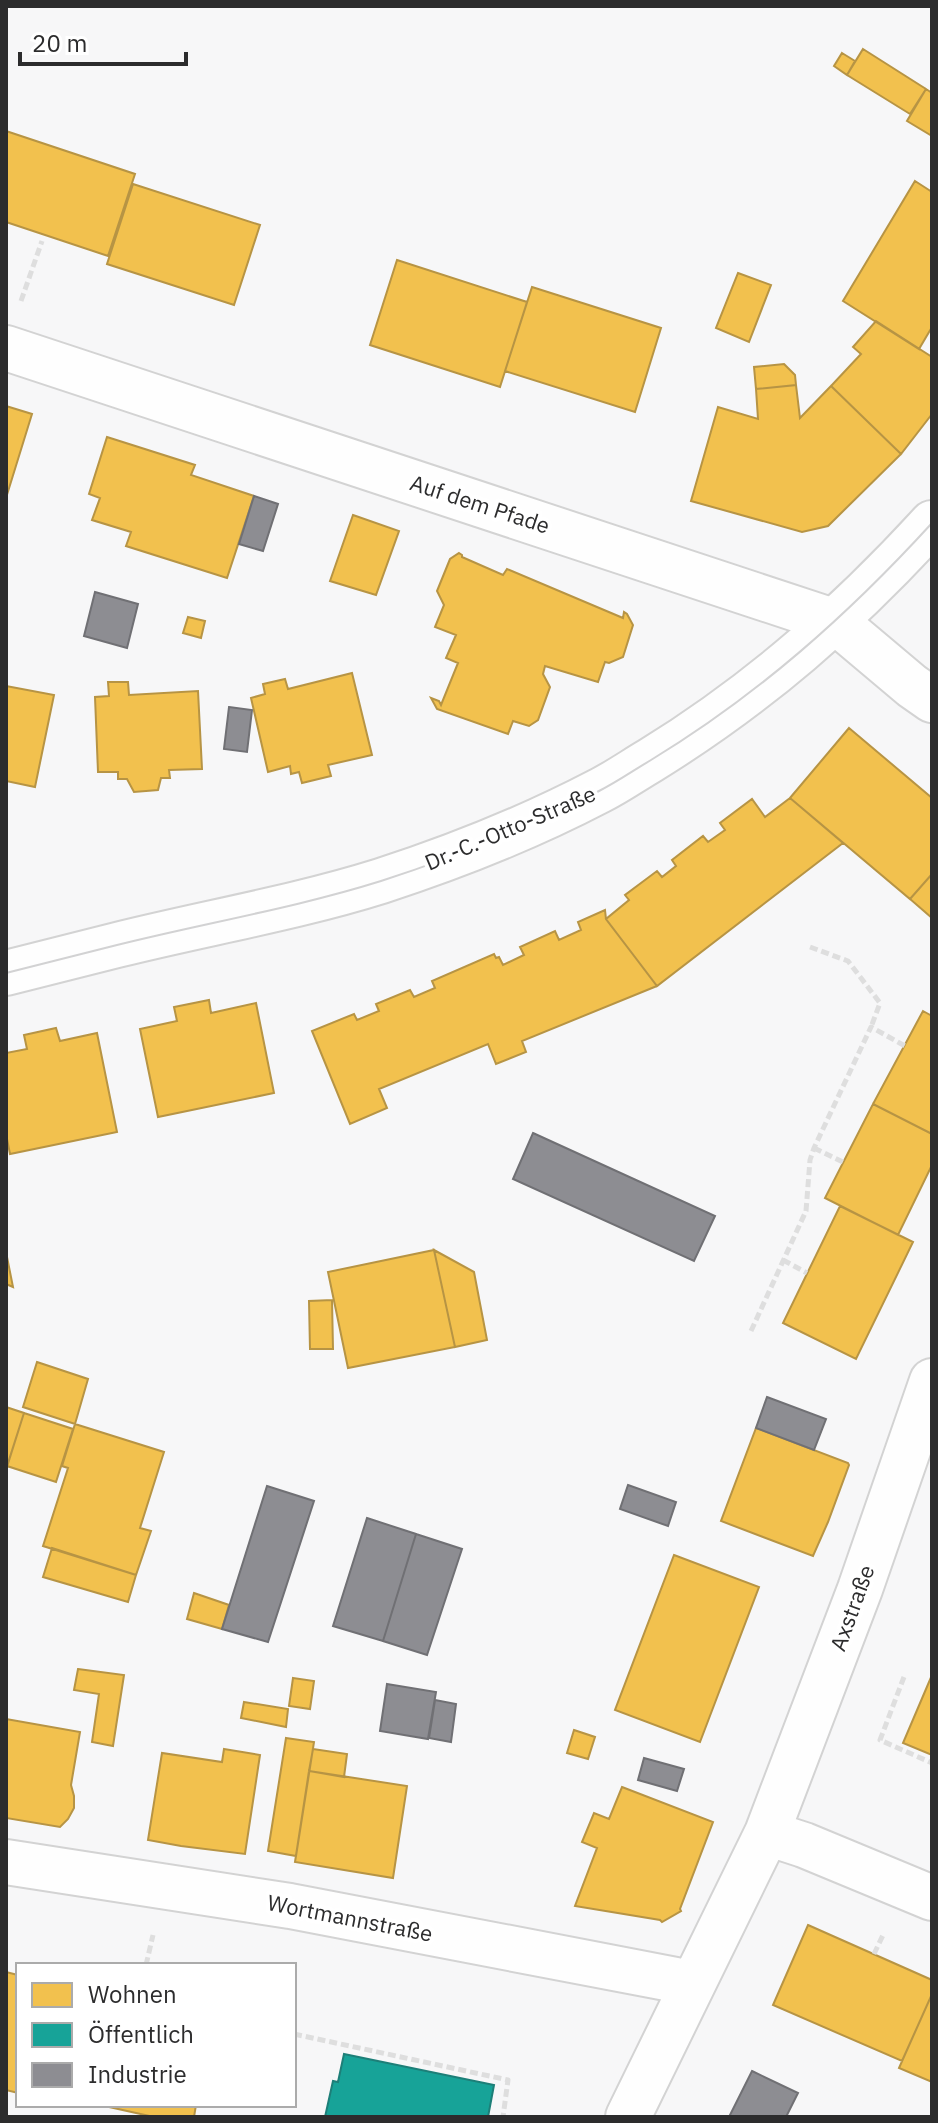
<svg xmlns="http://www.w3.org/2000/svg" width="938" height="2123" viewBox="0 0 938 2123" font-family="'IBM Plex Sans',sans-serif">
<rect width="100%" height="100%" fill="#f7f7f8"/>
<path fill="#f2c14e" stroke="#b79444" stroke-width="2" d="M 863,49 L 926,89 L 910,114 L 847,75 Z
M 842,53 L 855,61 L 847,75 L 834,66 Z
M 926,89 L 932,93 L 932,136 L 907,121 Z
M 6,131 L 135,174 L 108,256 L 6,222 Z
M 915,181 L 932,192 L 932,327 L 919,349 L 843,301 Z
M 133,184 L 260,225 L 234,305 L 107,264 Z
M 397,260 L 527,302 L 500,387 L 370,345 Z
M 738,273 L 771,285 L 749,342 L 716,328 Z
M 532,287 L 661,328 L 635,412 L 505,371 Z
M 876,321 L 932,357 L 932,414 L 901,454 L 831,386 L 861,354 L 853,347 Z
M 784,364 L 795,375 L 796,385 L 756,389 L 754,367 Z
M 796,385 L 800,418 L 831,386 L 901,454 L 828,526 L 802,532 L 691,501 L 718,407 L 758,419 L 756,389 Z
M 6,406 L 32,414 L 6,498 Z
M 107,437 L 195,465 L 191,475 L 254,496 L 227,578 L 126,546 L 131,532 L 92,520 L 100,498 L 89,494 Z
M 353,515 L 399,531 L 376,595 L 330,581 Z
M 459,553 L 462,555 L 462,557 L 503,575 L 507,569 L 623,618 L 624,612 L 627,614 L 633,625 L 623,657 L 609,663 L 605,662 L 598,682 L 545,666 L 543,674 L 550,687 L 538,720 L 529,726 L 513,721 L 508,734 L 437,709 L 431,698 L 439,701 L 441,705 L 458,663 L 446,658 L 456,635 L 435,627 L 444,605 L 437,591 L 450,559 Z
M 188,617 L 205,621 L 201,638 L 183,633 Z
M 352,673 L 372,755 L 328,765 L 331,776 L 302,783 L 299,772 L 291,774 L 290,766 L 268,772 L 251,698 L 265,694 L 263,684 L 285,679 L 288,689 Z
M 108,682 L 128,682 L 129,695 L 198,691 L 202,769 L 169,770 L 170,778 L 161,778 L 158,790 L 134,792 L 127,779 L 118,779 L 118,772 L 98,772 L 95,697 L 109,696 Z
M 6,686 L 54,695 L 35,787 L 6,781 Z
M 849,728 L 932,798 L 932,874 L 910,899 L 790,798 Z
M 790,798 L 843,843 L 657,986 L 606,919 L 629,900 L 625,895 L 657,871 L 662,877 L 676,866 L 672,860 L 703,836 L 708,842 L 725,830 L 720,823 L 752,799 L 765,817 Z
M 932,874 L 932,918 L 910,899 Z
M 605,910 L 606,919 L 657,986 L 522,1041 L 526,1052 L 496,1064 L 488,1044 L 379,1089 L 387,1108 L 350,1124 L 312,1031 L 354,1014 L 357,1020 L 379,1011 L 376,1004 L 410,990 L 414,997 L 435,988 L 432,981 L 494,954 L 496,958 L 499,957 L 503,965 L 524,955 L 520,947 L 555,931 L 559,940 L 581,930 L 578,922 Z
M 209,1000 L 211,1013 L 256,1003 L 274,1093 L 158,1117 L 140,1029 L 177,1021 L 174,1007 Z
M 923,1011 L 932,1016 L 932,1134 L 873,1104 Z
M 56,1028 L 60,1041 L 97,1033 L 117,1132 L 10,1154 L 6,1134 L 6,1053 L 27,1049 L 24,1035 Z
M 873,1104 L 932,1134 L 932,1165 L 898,1235 L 825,1198 Z
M 840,1206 L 913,1242 L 856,1359 L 783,1323 Z
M 434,1250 L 455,1347 L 348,1368 L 328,1272 Z
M 434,1250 L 474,1272 L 487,1340 L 455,1347 Z
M 6,1252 L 13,1287 L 6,1284 Z
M 332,1300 L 333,1349 L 310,1349 L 309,1301 Z
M 37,1362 L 88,1379 L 75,1424 L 23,1407 Z
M 6,1407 L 24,1413 L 6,1470 Z
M 24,1413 L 73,1429 L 56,1482 L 7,1466 Z
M 75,1424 L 164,1452 L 140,1528 L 151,1531 L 136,1575 L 43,1546 L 68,1468 L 62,1466 Z
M 756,1428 L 848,1463 L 849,1465 L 828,1522 L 813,1556 L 721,1521 Z
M 52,1548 L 136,1575 L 128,1602 L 43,1577 Z
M 674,1555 L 759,1587 L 700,1742 L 615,1710 Z
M 194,1593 L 229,1605 L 222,1629 L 187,1619 Z
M 78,1669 L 124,1675 L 113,1746 L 92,1742 L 99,1694 L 74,1690 Z
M 932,1675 L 932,1755 L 903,1743 Z
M 293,1678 L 314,1681 L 310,1709 L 289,1706 Z
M 244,1702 L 288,1709 L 286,1727 L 241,1718 Z
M 6,1719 L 80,1732 L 71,1785 L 74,1796 L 74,1808 L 68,1819 L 60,1827 L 6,1818 Z
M 574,1730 L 595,1737 L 588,1759 L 567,1753 Z
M 286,1738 L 314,1742 L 296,1856 L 268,1851 Z
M 224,1749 L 260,1755 L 245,1854 L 181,1846 L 148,1840 L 162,1753 L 222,1762 Z
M 313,1749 L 347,1754 L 344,1777 L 309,1771 Z
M 309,1771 L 407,1786 L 393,1878 L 295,1862 Z
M 622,1787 L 713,1822 L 680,1909 L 681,1911 L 662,1922 L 660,1920 L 575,1906 L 597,1848 L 582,1842 L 594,1813 L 609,1819 Z
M 808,1925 L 932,1980 L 932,1994 L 902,2061 L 773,2005 Z
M 6,1972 L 18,1975 L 18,2093 L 6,2090 Z
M 932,1994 L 932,2082 L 899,2068 Z
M 100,2105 L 196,2105 L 194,2117 L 154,2117 Z"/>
<path fill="#17a398" stroke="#1d7f78" stroke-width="2" d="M 344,2054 L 494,2085 L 488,2117 L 325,2117 L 333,2081 L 338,2082 Z"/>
<path fill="#8d8d92" stroke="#707074" stroke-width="2" d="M 254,496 L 278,504 L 263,551 L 239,544 Z
M 95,592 L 138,604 L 127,648 L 84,636 Z
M 229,707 L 252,710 L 247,752 L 224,749 Z
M 533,1133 L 715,1216 L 694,1261 L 513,1179 Z
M 767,1397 L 826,1419 L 814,1450 L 756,1428 Z
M 628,1485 L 676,1502 L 668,1526 L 620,1509 Z
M 267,1486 L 314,1501 L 268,1642 L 222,1629 Z
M 367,1518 L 416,1534 L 383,1641 L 333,1626 Z
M 416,1534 L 462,1549 L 427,1655 L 383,1641 Z
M 387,1684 L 436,1692 L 428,1739 L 380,1731 Z
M 435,1700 L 456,1704 L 451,1742 L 429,1738 Z
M 644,1758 L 684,1769 L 677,1791 L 638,1780 Z
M 752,2071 L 798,2093 L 786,2117 L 729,2117 Z"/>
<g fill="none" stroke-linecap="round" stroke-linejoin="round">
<g stroke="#d3d3d3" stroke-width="48">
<path id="minor" d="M 6,348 L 836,622 L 912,686 L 932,700
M 767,1833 L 804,1845 L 932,1898
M 6,1862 L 290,1906 L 692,1983
M 628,2117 L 767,1833 L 860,1589 L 932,1381"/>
</g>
<g stroke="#d3d3d3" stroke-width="48">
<path id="tertiary" d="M 6,973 C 43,964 80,954 117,945 C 205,923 295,908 381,881 C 455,857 530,827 599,791 C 617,782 634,770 651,760 C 758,694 847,616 932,523"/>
</g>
<path stroke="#dedede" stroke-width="5" stroke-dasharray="8 4" stroke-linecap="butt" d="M 21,301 L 42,241
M 810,947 L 848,961 L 880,1003 L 871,1027
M 814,1148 L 843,1162
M 783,1260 L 807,1273
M 751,1331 L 806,1211 L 810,1160 L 814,1148 L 871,1027 L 905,1046
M 904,1677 L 880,1740 L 932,1763
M 874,1954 L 884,1933
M 146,1965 L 153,1935
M 294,2034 L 508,2080 L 503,2117"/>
<use href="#minor" stroke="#fefefe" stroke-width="44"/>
<use href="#tertiary" stroke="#fefefe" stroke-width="44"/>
<path stroke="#d2d2d3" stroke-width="2" d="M 6,973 C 43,964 80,954 117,945 C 205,923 295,908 381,881 C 455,857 530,827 599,791 C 617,782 634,770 651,760 C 758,695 848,615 932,523"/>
</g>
<g text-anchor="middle" stroke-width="8" stroke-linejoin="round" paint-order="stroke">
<g font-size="22" fill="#2c2c2d" stroke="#fff">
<text transform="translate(480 504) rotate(18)" y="8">Auf dem Pfade</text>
<text transform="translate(510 828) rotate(-23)" y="8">Dr.-C.-Otto-Straße</text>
<text transform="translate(852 1608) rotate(-70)" y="8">Axstraße</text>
<text transform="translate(350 1918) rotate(11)" y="8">Wortmannstraße</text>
</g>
</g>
<rect width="938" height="2123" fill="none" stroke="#2c2c2d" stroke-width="16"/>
<rect x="16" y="1963" width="280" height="144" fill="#ffffff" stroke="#ababab" stroke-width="2"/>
<rect x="32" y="1983" width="40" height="24" fill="#f2c14e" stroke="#ababab" stroke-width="2"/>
<text x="88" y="2003" font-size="24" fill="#2c2c2d">Wohnen</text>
<rect x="32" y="2023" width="40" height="24" fill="#17a398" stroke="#ababab" stroke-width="2"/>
<text x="88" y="2043" font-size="24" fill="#2c2c2d">Öffentlich</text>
<rect x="32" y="2063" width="40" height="24" fill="#8d8d92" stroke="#ababab" stroke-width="2"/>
<text x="88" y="2083" font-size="24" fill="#2c2c2d">Industrie</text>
<path d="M20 52v12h166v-12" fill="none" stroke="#2c2c2d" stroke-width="4"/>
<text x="32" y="52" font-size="24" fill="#2c2c2d" stroke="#ffffff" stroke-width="6" paint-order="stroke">20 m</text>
</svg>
